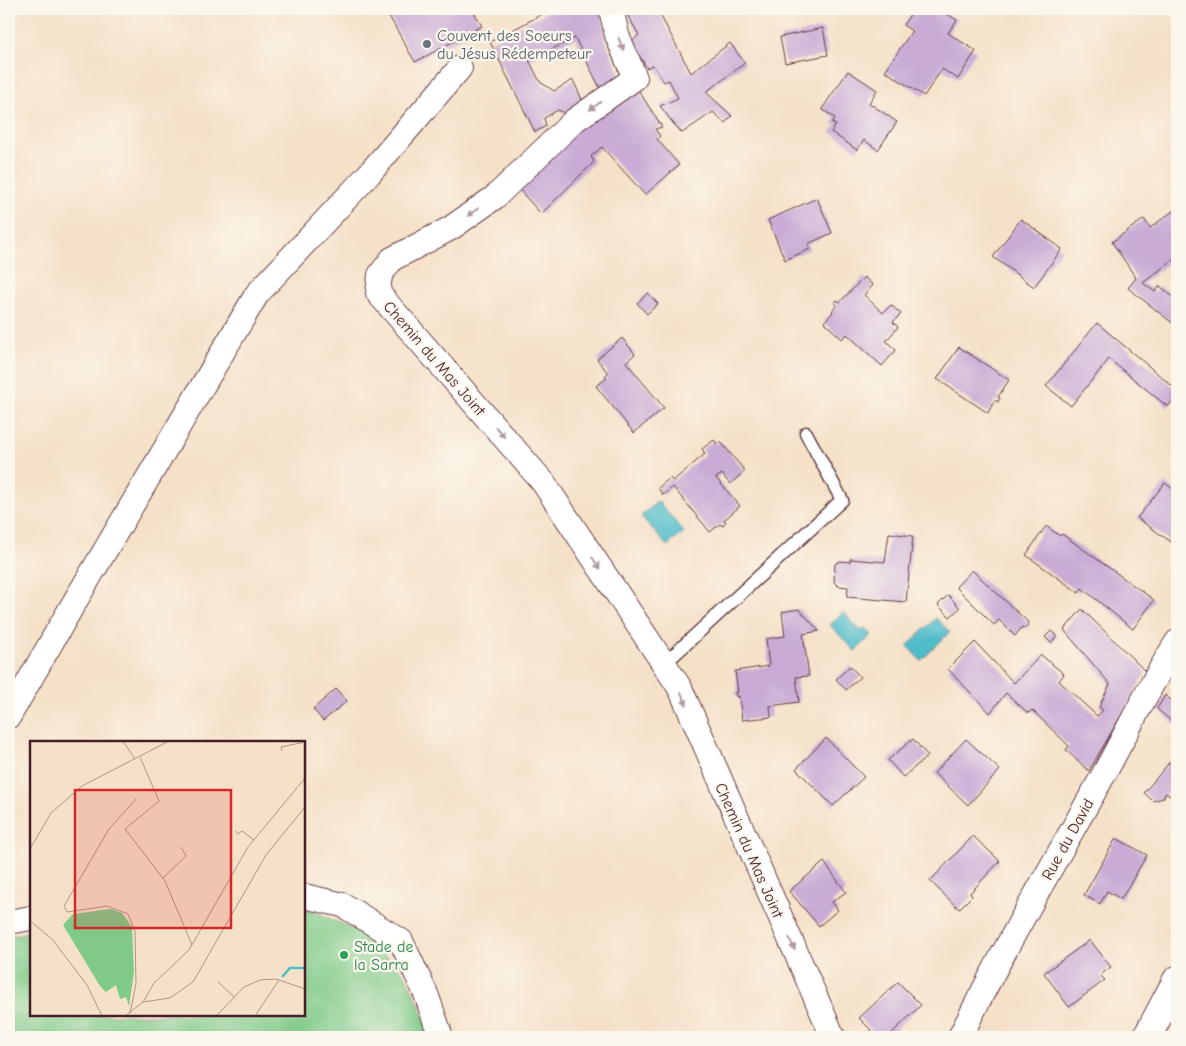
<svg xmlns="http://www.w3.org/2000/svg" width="1186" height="1046" viewBox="0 0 1186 1046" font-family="'Comic Neue',sans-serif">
<rect width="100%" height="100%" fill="#fbf7ec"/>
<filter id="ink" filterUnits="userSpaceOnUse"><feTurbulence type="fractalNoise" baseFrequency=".02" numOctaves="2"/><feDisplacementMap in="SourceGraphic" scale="10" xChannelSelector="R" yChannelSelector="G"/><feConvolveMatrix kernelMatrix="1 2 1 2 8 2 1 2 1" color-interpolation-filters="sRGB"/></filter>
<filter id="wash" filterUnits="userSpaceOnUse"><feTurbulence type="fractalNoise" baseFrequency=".0096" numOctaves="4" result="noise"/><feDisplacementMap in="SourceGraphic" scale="20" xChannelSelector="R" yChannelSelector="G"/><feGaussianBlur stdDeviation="1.12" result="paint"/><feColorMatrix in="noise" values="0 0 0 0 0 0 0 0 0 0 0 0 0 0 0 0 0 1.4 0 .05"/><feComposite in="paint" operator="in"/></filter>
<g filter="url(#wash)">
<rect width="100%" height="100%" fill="#f5e1c8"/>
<path fill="#80ca88" stroke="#65745a" d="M 304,909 L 313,911 L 357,931 L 405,974 L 423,1014 L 428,1037 L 9,1037 L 9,937 L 31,931 L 31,1015 L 304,1015 Z"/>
<path fill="#50bcca" stroke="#4d6e7a" d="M 658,501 L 684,532 L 667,546 L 641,516 Z
M 843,612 L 861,631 L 865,628 L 872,635 L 855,651 L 830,625 Z
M 936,618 L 950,632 L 921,661 L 907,646 Z"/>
<g id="blocks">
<path fill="#c9abd5" d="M 385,9 L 472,9 L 482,26 L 415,62 Z
M 552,9 L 601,9 L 607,44 L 624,84 L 604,96 L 575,38 L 529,60 L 540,82 L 554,91 L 573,80 L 585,106 L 569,115 L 558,110 L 544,118 L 546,126 L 535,132 L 490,42 Z
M 624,9 L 657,9 L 691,73 L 730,43 L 745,63 L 706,92 L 732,116 L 725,123 L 713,112 L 682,133 L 673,123 L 660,106 L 678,98 L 669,80 L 664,82 L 653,65 L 647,68 L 631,42 L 639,35 Z
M 914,9 L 939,9 L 957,20 L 948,33 L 976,51 L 958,79 L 942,69 L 924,96 L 885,71 L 912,31 L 903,25 Z
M 823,28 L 828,55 L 785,63 L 780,37 Z
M 848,71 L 877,90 L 869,103 L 897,122 L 878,150 L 864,140 L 857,150 L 831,132 L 836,125 L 832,123 L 835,118 L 822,109 Z
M 637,88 L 662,127 L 655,129 L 660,136 L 657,139 L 679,165 L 645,195 L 602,147 L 591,156 L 594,162 L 541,214 L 517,187 L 574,132 Z
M 817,198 L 832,233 L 808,244 L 810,249 L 785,260 L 768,220 Z
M 1177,208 L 1177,262 L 1174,259 L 1143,283 L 1155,292 L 1160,286 L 1177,300 L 1177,322 L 1175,325 L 1128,288 L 1136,278 L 1112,242 L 1144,219 L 1150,228 Z
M 1021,219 L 1062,249 L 1034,287 L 993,257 Z
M 864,277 L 873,285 L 864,295 L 883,313 L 891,305 L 901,314 L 893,322 L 898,327 L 886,341 L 896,350 L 882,366 L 847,334 L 842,339 L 824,322 L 833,312 L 832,311 L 837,305 L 834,303 L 837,300 L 840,302 Z
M 648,293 L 658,304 L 647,314 L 637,303 Z
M 1097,323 L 1177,390 L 1177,394 L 1168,407 L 1109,359 L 1071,406 L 1046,386 Z
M 622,338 L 635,354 L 626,362 L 664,408 L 634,433 L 596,386 L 607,378 L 605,376 L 608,373 L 597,359 Z
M 959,347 L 1009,380 L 998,397 L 1000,398 L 998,402 L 995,400 L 988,413 L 937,379 Z
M 714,440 L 717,444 L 720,441 L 745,471 L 730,484 L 722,474 L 716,478 L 740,506 L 724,520 L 726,522 L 722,526 L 720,524 L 710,532 L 673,487 L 663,495 L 658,488 L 670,478 L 673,481 L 705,454 L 702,449 Z
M 1165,483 L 1177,492 L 1177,546 L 1137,518 Z
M 1046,526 L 1060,536 L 1062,534 L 1154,600 L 1133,629 L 1082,588 L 1079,593 L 1026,555 Z
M 889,533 L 913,536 L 906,602 L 847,597 L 848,587 L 838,586 L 834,582 L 835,564 L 840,561 L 850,562 L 850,559 L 885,562 Z
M 972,570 L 1029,623 L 1025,629 L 1022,627 L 1015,636 L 999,620 L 994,625 L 956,587 Z
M 948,595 L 960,608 L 950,617 L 938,605 Z
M 799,609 L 819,631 L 803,634 L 809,676 L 796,677 L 799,702 L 770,706 L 771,717 L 742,720 L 739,696 L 736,697 L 735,692 L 738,692 L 735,671 L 769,666 L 766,639 L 785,636 L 782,612 Z
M 1082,609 L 1146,672 L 1089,771 L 1066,750 L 1069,746 L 1032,710 L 1028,713 L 1006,693 L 990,713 L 948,669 L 975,642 L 1014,683 L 1041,655 L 1064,674 L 1059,681 L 1097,716 L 1103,710 L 1099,707 L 1110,684 L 1064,630 Z
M 1051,631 L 1057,636 L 1051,643 L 1045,637 Z
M 850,666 L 860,677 L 846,690 L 836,679 Z
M 336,689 L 347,701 L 323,721 L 313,709 Z
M 1165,695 L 1177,705 L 1177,726 L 1157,709 Z
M 826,738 L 864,777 L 833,806 L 796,769 Z
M 913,739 L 928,756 L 903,777 L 888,760 Z
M 966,739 L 1000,770 L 968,805 L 934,773 Z
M 1177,753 L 1177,801 L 1166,793 L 1163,798 L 1153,801 L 1144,793 Z
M 973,836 L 1000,861 L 970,893 L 972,896 L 959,909 L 930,881 Z
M 1116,838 L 1147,855 L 1121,899 L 1107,891 L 1100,904 L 1084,895 Z
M 824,862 L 846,892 L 832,902 L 838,910 L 819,926 L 789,891 Z
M 1090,940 L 1111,967 L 1100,975 L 1105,980 L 1069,1007 L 1044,973 Z
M 898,982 L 921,1005 L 888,1037 L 878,1037 L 859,1018 Z"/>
</g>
</g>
<g filter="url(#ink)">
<use href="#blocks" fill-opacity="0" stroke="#643c43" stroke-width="1"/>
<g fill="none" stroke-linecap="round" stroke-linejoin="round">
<g stroke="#643c43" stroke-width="15">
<path id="lane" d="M 664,664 L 842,500 L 806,433"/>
</g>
<g stroke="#643c43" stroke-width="26">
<path id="street" d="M 611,9 L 617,35 L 635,78 L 575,120 L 495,197 L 451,228 L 392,259 L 380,275 L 378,293 L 543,482 L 680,688 L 833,1037
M 9,716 L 71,608 L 257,294 L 369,174 L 460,68
M 304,896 L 343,905 L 401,941 L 426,994 L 441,1037
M 9,922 L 31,918
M 960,1037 C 1003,950 1052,866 1100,781 C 1126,735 1148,687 1177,642"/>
</g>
<g stroke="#643c43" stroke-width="30">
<path id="secondary" d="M 1147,1037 L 1177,980"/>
</g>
<use href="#lane" stroke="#fff" stroke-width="12"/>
<use href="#street" stroke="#fff" stroke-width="24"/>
<use href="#secondary" stroke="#fff" stroke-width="28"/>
</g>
<defs><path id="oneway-solid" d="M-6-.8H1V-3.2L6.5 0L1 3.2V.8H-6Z" transform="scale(1.25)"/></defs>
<g fill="#ae9aa0">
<use href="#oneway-solid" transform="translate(621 44) rotate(68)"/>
<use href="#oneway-solid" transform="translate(595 106) rotate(145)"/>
<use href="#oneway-solid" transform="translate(473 212) rotate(144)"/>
<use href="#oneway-solid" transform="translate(500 432) rotate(49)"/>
<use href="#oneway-solid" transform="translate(596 563) rotate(56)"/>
<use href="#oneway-solid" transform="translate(684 699) rotate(66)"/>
<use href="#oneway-solid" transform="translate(792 944) rotate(66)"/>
</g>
</g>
<circle fill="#6b7280" stroke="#fbf7ec" stroke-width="2" cx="427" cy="44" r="5"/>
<circle fill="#2e9e5b" stroke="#fbf7ec" stroke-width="2" cx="344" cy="955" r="5"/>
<g text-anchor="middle" stroke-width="4.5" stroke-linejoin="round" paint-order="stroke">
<g font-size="16" fill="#5b616d" stroke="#fbf7ec" text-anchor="start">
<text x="437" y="41">Couvent des Soeurs<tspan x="437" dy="18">du Jésus Rédempeteur</tspan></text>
</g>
<g font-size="16" fill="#4a1f2b" stroke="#fbf7ec">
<text transform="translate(435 358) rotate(49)" y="6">Chemin du Mas Joint</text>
<text transform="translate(1067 839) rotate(-61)" y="6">Rue du David</text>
<text transform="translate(750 850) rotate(66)" y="6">Chemin du Mas Joint</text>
</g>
<g font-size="16" fill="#27864d" stroke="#fbf7ec" text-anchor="start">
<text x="354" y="952">Stade de<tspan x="354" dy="18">la Sarra</tspan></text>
</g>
</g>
<g transform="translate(30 741)">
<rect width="275" height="275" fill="#f5e1c8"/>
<path d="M 81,168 L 92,172 L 102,186 L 104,231 L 99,265 L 96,256 L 90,258 L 86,244 L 76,251 L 70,245 L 33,184 L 43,173 Z" fill="#80ca88"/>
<path fill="none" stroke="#50bcca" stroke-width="2.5" d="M 252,236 L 260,227 L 275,227"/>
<path fill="none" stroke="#b19389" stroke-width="1" d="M 93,0 L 105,18M 252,10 L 251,6 L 275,1M 110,16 L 129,60 L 95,88 L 135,140 L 162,204M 205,90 L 208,93 L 212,90 L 224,99M 0,108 L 21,72 L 52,45 L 139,0M 133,137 L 156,115 L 151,106M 0,180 L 22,198 L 57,244 L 72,275M 188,241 L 204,256M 113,261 L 124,242 L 159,209 L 218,106 L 275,37M 100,272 L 106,243 L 105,190 L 98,173 L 77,165 L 37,171 L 34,165 L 79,88 L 106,58M 95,275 L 113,261 L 140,257 L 163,241 L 236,114 L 275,66M 186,275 L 214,246 L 230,239 L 246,238 L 275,248M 225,275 L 249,239"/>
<path fill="#d62828" fill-opacity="0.15" stroke="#d62828" stroke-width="2.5" d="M 45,49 L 201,49 L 201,187 L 45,187 Z"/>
<rect width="275" height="275" fill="none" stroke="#4a1f2b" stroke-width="2.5"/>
</g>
<rect width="1186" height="1046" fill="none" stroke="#fbf7ec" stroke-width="30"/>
</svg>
